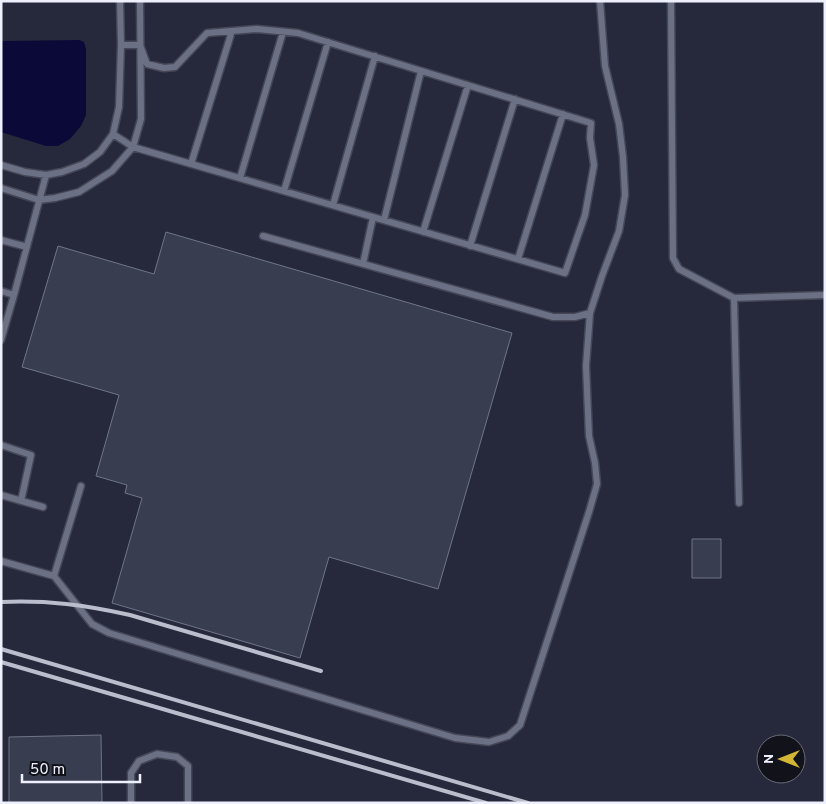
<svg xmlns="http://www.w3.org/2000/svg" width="826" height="804" viewBox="0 0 826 804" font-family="Overpass,sans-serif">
<rect width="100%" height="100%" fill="#26293b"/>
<path fill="#0b0937" d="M 79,40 L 84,42 L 86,49 L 86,115 L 81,126 L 70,139 L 58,146 L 46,146 L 1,132 L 1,41 Z"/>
<path fill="#393d50" stroke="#70758a" d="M 166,232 L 512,333 L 438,589 L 329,557 L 300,658 L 112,603 L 142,498 L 125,493 L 127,485 L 96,476 L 119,395 L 22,367 L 58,246 L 154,274 Z
M 692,539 L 721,539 L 721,578 L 692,578 Z
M 101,735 L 102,803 L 9,803 L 9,737 Z"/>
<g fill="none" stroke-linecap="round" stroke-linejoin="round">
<g stroke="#454757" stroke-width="9">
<path id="service" d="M 671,1 L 673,258 L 679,269 L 734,298 L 739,503
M 113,134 L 133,147 L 565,273 L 585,215 L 594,165 L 590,138 L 591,123 L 298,33 L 257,29 L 207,33 L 175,67 L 164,68 L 147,64 L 140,45 L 121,45
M 191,164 L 232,31
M 1,165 L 25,172 L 46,175 L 62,172 L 84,164 L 100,152 L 113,134 L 119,107 L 121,45 L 120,1
M 240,178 L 283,32
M 1,188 L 39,200 L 55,198 L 79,192 L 112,171 L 133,147 L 141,119 L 140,1
M 284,191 L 328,42
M 333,205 L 375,56
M 384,220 L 421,71
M 423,232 L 468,85
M 263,236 L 553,317 L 575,317 L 590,313 L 602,276 L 619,231 L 625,195 L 623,157 L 619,124 L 605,66 L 600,1
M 1,240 L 27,247
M 470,246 L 515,99
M 518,259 L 563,114
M 363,264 L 373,217
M 1,291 L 14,295 L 1,340
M 14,295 L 46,175
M 734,298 L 825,295
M 1,445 L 31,455 L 21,501
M 1,495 L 43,507
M 1,561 L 54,576 L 81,486
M 54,576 L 92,624 L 109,633 L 455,738 L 489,742 L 508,736 L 520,725 L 589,512 L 597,484 L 595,463 L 589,436 L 586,366 L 590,313
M 131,803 L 131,773 L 139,761 L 157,754 L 177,757 L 188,766 L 188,803"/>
</g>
<use href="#service" stroke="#6b7085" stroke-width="6"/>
<path stroke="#babdcb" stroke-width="4" d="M 1,602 C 48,600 85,605 130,615 L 321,671
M 1,649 L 528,803
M 1,662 L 486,803"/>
</g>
<rect width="826" height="804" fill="none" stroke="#eef1fd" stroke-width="5"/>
<g transform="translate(781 759) rotate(270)"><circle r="24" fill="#11121a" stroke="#696b75"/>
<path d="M0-4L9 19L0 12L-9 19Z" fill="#d3b635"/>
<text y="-8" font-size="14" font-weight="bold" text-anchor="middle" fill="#eef1fd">N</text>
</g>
<path d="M22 774v8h118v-8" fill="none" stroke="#eef1fd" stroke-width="2.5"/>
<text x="30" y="774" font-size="15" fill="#eef1fd" stroke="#11121a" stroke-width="4" paint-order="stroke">50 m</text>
</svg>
